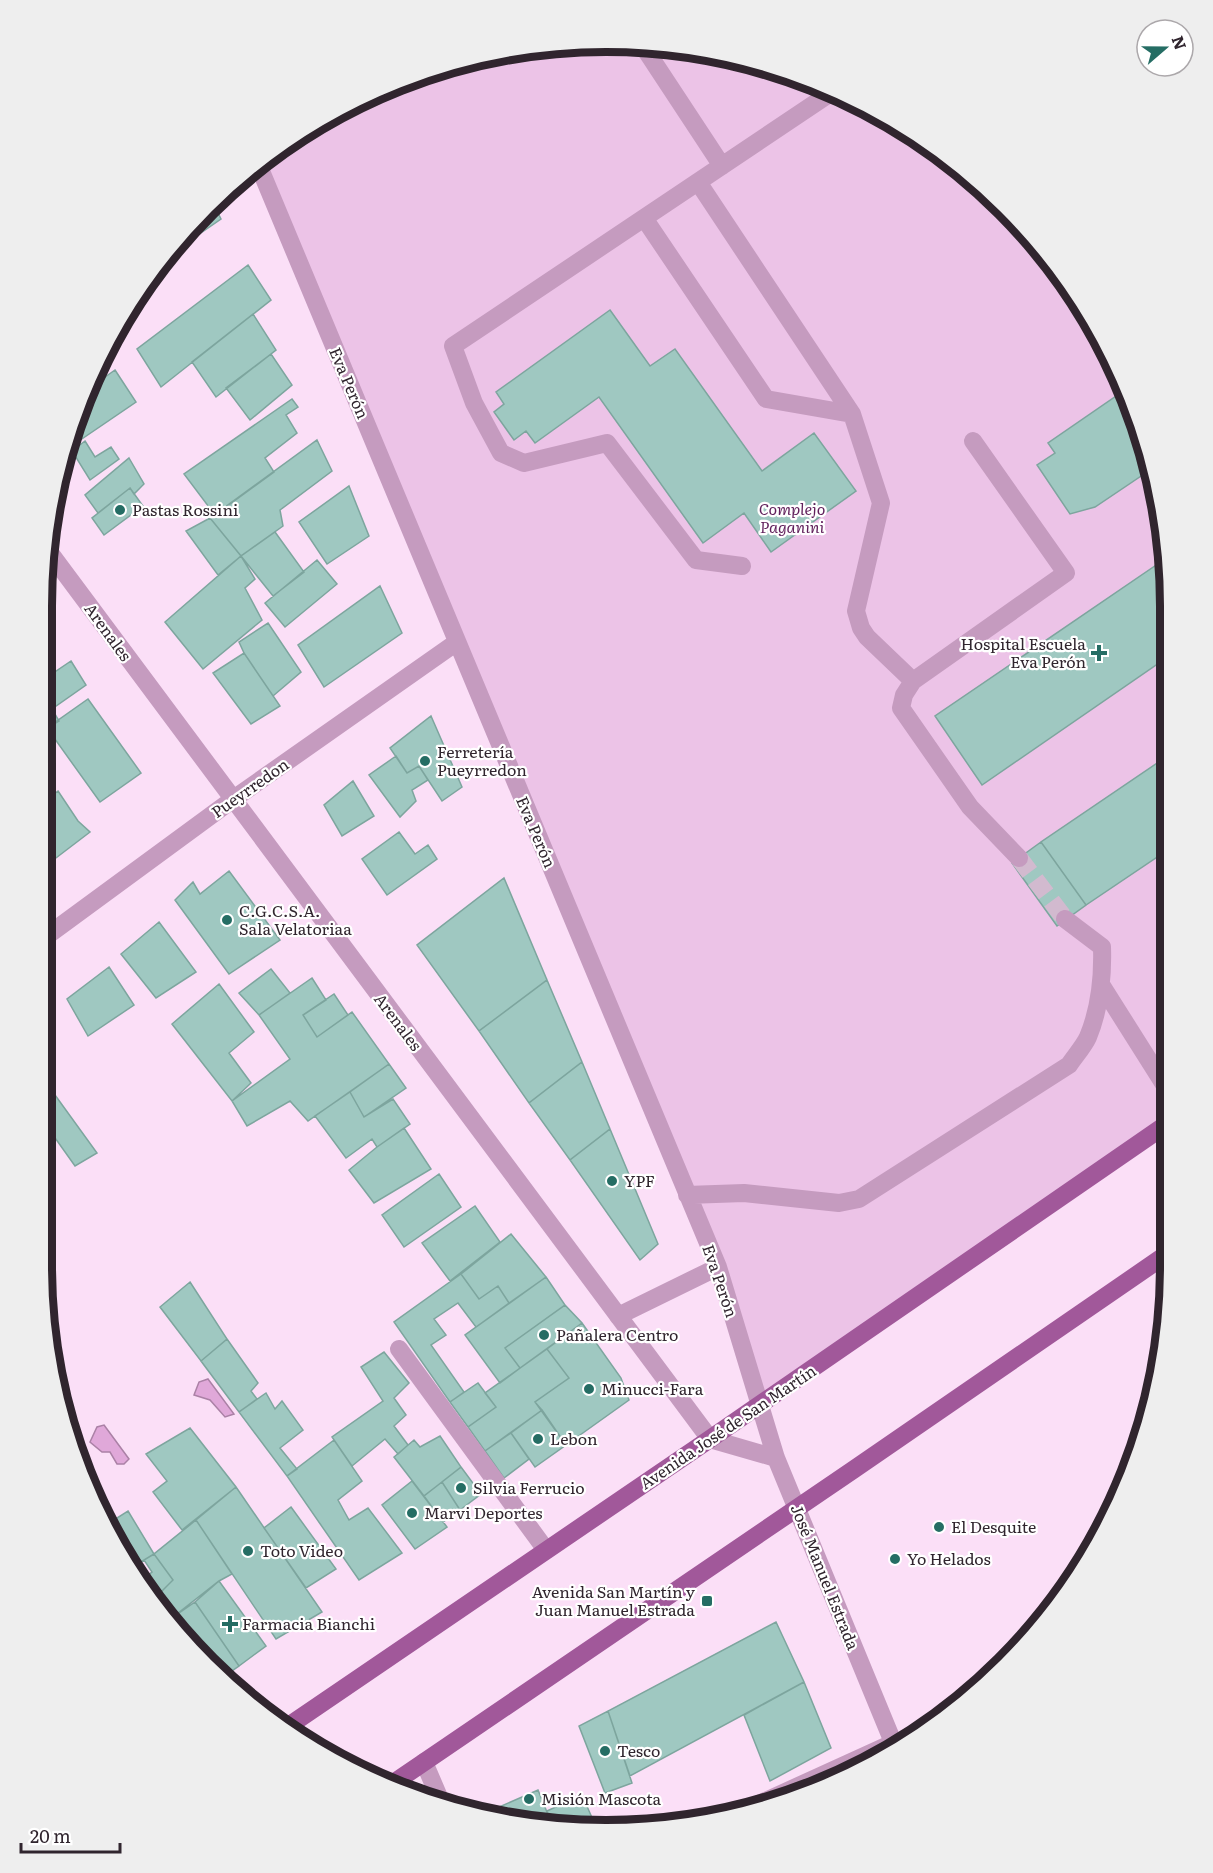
<svg xmlns="http://www.w3.org/2000/svg" width="1213" height="1873" viewBox="0 0 1213 1873" font-family="Literata,serif">
<rect width="100%" height="100%" fill="#fbdff7"/>
<path fill="#ecc3e7" d="M 569,43 L 680,47 L 788,72 L 888,117 L 978,182 L 1054,263 L 1113,357 L 1152,461 L 1170,570 L 1167,1124 L 760,1405 L 718,1267 L 263,159 L 357,100 L 460,61 Z"/>
<path fill="#e0a8d9" stroke="#ab81a6" stroke-width="1.5" d="M 208,1379 L 234,1414 L 225,1417 L 210,1400 L 194,1395 L 199,1382 Z
M 104,1425 L 129,1459 L 124,1464 L 117,1464 L 110,1452 L 102,1452 L 90,1442 L 97,1427 Z"/>
<path fill="#9fc8c1" stroke="#7da59e" stroke-width="1.5" d="M 214,205 L 221,219 L 169,255 L 182,235 Z
M 248,265 L 271,300 L 161,387 L 137,349 Z
M 610,310 L 650,366 L 675,349 L 762,471 L 814,433 L 856,491 L 771,552 L 744,513 L 703,543 L 599,397 L 535,443 L 526,431 L 514,440 L 494,412 L 504,404 L 496,392 Z
M 253,314 L 276,350 L 216,397 L 192,362 Z
M 271,354 L 292,385 L 250,420 L 226,388 Z
M 97,366 L 105,377 L 91,387 Z
M 115,370 L 136,402 L 73,445 L 91,387 Z
M 1125,390 L 1153,468 L 1095,507 L 1070,514 L 1037,465 L 1055,453 L 1048,443 Z
M 292,399 L 298,407 L 286,415 L 297,433 L 265,458 L 274,472 L 215,515 L 184,474 Z
M 317,440 L 332,471 L 280,510 L 283,526 L 241,556 L 210,518 Z
M 85,441 L 95,457 L 111,447 L 119,459 L 90,480 L 72,451 Z
M 129,458 L 144,484 L 134,494 L 130,488 L 98,513 L 85,495 Z
M 349,486 L 369,536 L 327,564 L 299,522 Z
M 130,488 L 143,506 L 104,535 L 92,518 Z
M 210,518 L 241,556 L 218,575 L 186,531 Z
M 275,532 L 304,572 L 273,596 L 241,556 Z
M 241,556 L 255,579 L 245,588 L 262,620 L 203,669 L 165,622 Z
M 1168,557 L 1170,570 L 1169,656 L 982,785 L 935,716 Z
M 317,560 L 337,584 L 285,627 L 265,603 Z
M 380,586 L 402,633 L 324,687 L 298,645 Z
M 268,623 L 301,672 L 273,696 L 244,653 L 239,642 Z
M 244,653 L 280,706 L 251,724 L 213,673 Z
M 71,661 L 86,685 L 52,709 L 59,721 L 46,729 L 46,678 Z
M 88,699 L 141,773 L 100,802 L 47,728 Z
M 431,716 L 462,787 L 442,801 L 419,766 L 407,773 L 390,748 Z
M 1169,755 L 1169,849 L 1086,905 L 1041,842 Z
M 396,756 L 407,773 L 419,766 L 428,780 L 412,790 L 416,801 L 400,817 L 369,775 Z
M 353,781 L 374,816 L 342,836 L 324,805 Z
M 58,791 L 78,821 L 90,832 L 52,861 L 45,850 L 45,801 Z
M 399,832 L 415,854 L 428,845 L 437,859 L 387,895 L 362,859 Z
M 1041,842 L 1086,905 L 1057,926 L 1012,863 Z
M 229,871 L 280,940 L 229,974 L 175,900 L 193,882 L 200,894 Z
M 504,878 L 547,980 L 479,1031 L 417,945 Z
M 159,922 L 196,972 L 156,998 L 121,954 Z
M 109,967 L 134,1005 L 88,1036 L 67,999 Z
M 271,969 L 290,993 L 259,1015 L 239,993 Z
M 312,978 L 326,1000 L 303,1015 L 317,1037 L 352,1012 L 389,1064 L 308,1121 L 290,1101 L 247,1126 L 232,1101 L 290,1059 L 259,1015 Z
M 547,980 L 582,1062 L 529,1103 L 479,1031 Z
M 219,984 L 254,1032 L 229,1053 L 251,1083 L 232,1101 L 172,1024 Z
M 334,994 L 348,1015 L 317,1037 L 303,1015 Z
M 582,1062 L 610,1129 L 570,1160 L 529,1103 Z
M 389,1064 L 406,1088 L 364,1117 L 350,1092 Z
M 350,1092 L 364,1117 L 393,1099 L 410,1124 L 377,1147 L 372,1139 L 346,1158 L 315,1116 Z
M 55,1095 L 97,1153 L 75,1166 L 43,1121 L 43,1104 Z
M 404,1128 L 431,1169 L 374,1203 L 349,1170 L 377,1147 Z
M 610,1129 L 658,1244 L 640,1260 L 570,1160 Z
M 439,1174 L 461,1207 L 404,1247 L 382,1215 Z
M 475,1206 L 500,1242 L 450,1281 L 422,1243 Z
M 511,1234 L 546,1277 L 509,1303 L 498,1286 L 479,1299 L 461,1274 Z
M 461,1274 L 479,1299 L 498,1286 L 509,1303 L 476,1327 L 458,1303 L 434,1319 L 446,1335 L 431,1345 L 464,1392 L 450,1402 L 394,1322 Z
M 546,1277 L 565,1305 L 505,1348 L 520,1368 L 500,1383 L 465,1335 Z
M 190,1282 L 227,1339 L 201,1361 L 160,1307 Z
M 565,1305 L 582,1323 L 520,1368 L 505,1348 Z
M 582,1323 L 621,1378 L 629,1400 L 566,1445 L 535,1402 L 569,1378 L 547,1349 Z
M 227,1339 L 258,1383 L 251,1391 L 257,1399 L 239,1412 L 201,1361 Z
M 547,1349 L 569,1378 L 535,1402 L 542,1410 L 485,1451 L 468,1427 L 496,1407 L 485,1393 Z
M 384,1352 L 409,1383 L 394,1398 L 406,1415 L 394,1426 L 408,1445 L 398,1454 L 385,1439 L 352,1466 L 332,1437 L 383,1401 L 361,1367 Z
M 478,1383 L 496,1407 L 468,1427 L 450,1402 Z
M 266,1393 L 275,1409 L 282,1401 L 303,1430 L 280,1448 L 297,1469 L 287,1476 L 239,1412 Z
M 542,1410 L 566,1445 L 535,1467 L 511,1433 Z
M 190,1428 L 236,1487 L 182,1530 L 153,1492 L 167,1481 L 146,1454 Z
M 511,1433 L 529,1459 L 504,1478 L 485,1451 Z
M 440,1436 L 461,1467 L 424,1496 L 394,1457 L 414,1440 L 420,1447 Z
M 334,1440 L 362,1481 L 338,1500 L 349,1520 L 368,1508 L 402,1553 L 359,1580 L 287,1476 Z
M 461,1467 L 481,1494 L 460,1510 L 442,1482 Z
M 412,1481 L 447,1527 L 415,1549 L 382,1505 Z
M 442,1482 L 460,1510 L 443,1522 L 424,1496 Z
M 236,1487 L 322,1612 L 276,1639 L 196,1520 Z
M 291,1507 L 336,1569 L 306,1588 L 264,1528 Z
M 128,1511 L 154,1554 L 131,1568 L 109,1523 Z
M 196,1520 L 232,1574 L 219,1581 L 173,1617 L 158,1595 L 173,1580 L 154,1554 Z
M 154,1554 L 173,1580 L 158,1595 L 172,1618 L 139,1582 L 152,1572 L 144,1560 Z
M 219,1581 L 266,1646 L 239,1666 L 195,1602 Z
M 195,1602 L 239,1666 L 226,1675 L 172,1618 Z
M 776,1622 L 804,1682 L 630,1776 L 608,1711 Z
M 804,1682 L 831,1748 L 770,1781 L 744,1715 Z
M 608,1711 L 632,1783 L 605,1793 L 579,1726 Z
M 538,1790 L 551,1822 L 499,1813 L 497,1808 Z
M 582,1795 L 597,1829 L 551,1822 L 547,1811 Z
M 644,1816 L 648,1826 L 603,1831 Z"/>
<g fill="none" stroke-linecap="round" stroke-linejoin="round">
<path stroke="#d2bacf" stroke-width="18" stroke-dasharray="18 9" stroke-linecap="butt" d="M 1019,858 L 1065,919"/>
<path stroke="#c59bbf" stroke-width="18" d="M 643,46 L 722,166
M 258,164 L 718,1267 L 776,1458 L 895,1747
M 698,182 L 852,414 L 881,503 L 856,611 L 861,628 L 867,637 L 913,681
M 644,218 L 766,399 L 852,414
M 973,441 L 1066,573 L 913,681 L 904,695 L 901,708 L 970,807 L 1019,858
M 47,549 L 710,1439 L 776,1458
M 742,566 L 696,560 L 607,443 L 524,463 L 501,453 L 474,403 L 453,346 L 832,92
M 44,938 L 232,800 L 457,642
M 1102,986 L 1167,1089
M 687,1195 L 744,1193 L 839,1203 L 859,1199 L 1069,1065 C 1075,1056 1084,1046 1088,1037 C 1100,1008 1103,978 1102,947 L 1065,919
M 618,1316 L 718,1267
M 399,1349 L 546,1550
M 424,1762 L 442,1804
M 739,1813 L 893,1743"/>
<path stroke="#a1589a" stroke-width="18" d="M 287,1727 L 710,1439 L 1167,1124
M 392,1784 L 853,1470 L 1167,1254"/>
</g>
<g fill="#256d64" stroke="#fff" stroke-width="2">
<circle cx="120" cy="510" r="6"/>
<path d="M1096 644h6v6h6v6h-6v6h-6v-6h-6v-6h6z"/>
<circle cx="425" cy="761" r="6"/>
<circle cx="227" cy="920" r="6"/>
<circle cx="612" cy="1181" r="6"/>
<circle cx="544" cy="1335" r="6"/>
<circle cx="589" cy="1389" r="6"/>
<circle cx="538" cy="1439" r="6"/>
<circle cx="461" cy="1488" r="6"/>
<circle cx="412" cy="1513" r="6"/>
<circle cx="939" cy="1527" r="6"/>
<circle cx="248" cy="1551" r="6"/>
<circle cx="895" cy="1559" r="6"/>
<rect x="701" y="1595" width="12" height="12" rx="3"/>
<path d="M227 1615h6v6h6v6h-6v6h-6v-6h-6v-6h6z"/>
<circle cx="605" cy="1751" r="6"/>
<circle cx="529" cy="1799" r="6"/>
</g>
<g text-anchor="middle" stroke-width="4.5" stroke-linejoin="round" paint-order="stroke">
<g font-size="16" fill="#30252e" stroke="#fff">
<text transform="translate(349 383) rotate(67)" y="6">Eva Perón</text>
<text transform="translate(108 632) rotate(54)" y="6">Arenales</text>
<text transform="translate(250 788) rotate(-35)" y="6">Pueyrredon</text>
<text transform="translate(536 832) rotate(67)" y="6">Eva Perón</text>
<text transform="translate(398 1022) rotate(53)" y="6">Arenales</text>
<text transform="translate(720 1281) rotate(71)" y="6">Eva Perón</text>
<text transform="translate(728 1427) rotate(-34)" y="6">Avenida José de San Martín</text>
<text transform="translate(825 1577) rotate(68)" y="6">José Manuel Estrada</text>
</g>
<g font-size="16" font-style="italic" fill="#601f5b" stroke="#fff">
<text x="792" y="515">Complejo<tspan x="792" dy="18">Paganini</tspan></text>
</g>
<g font-size="16" fill="#30252e" stroke="#fff" text-anchor="start">
<text x="132" y="516">Pastas Rossini</text>
<text x="1086" y="650" text-anchor="end">Hospital Escuela<tspan x="1086" dy="18">Eva Perón</tspan></text>
<text x="437" y="758">Ferretería<tspan x="437" dy="18">Pueyrredon</tspan></text>
<text x="239" y="917">C.G.C.S.A.<tspan x="239" dy="18">Sala Velatoriaa</tspan></text>
<text x="624" y="1187">YPF</text>
<text x="556" y="1341">Pañalera Centro</text>
<text x="601" y="1395">Minucci-Fara</text>
<text x="550" y="1445">Lebon</text>
<text x="473" y="1494">Silvia Ferrucio</text>
<text x="424" y="1519">Marvi Deportes</text>
<text x="951" y="1533">El Desquite</text>
<text x="260" y="1557">Toto Video</text>
<text x="907" y="1565">Yo Helados</text>
<text x="695" y="1598" text-anchor="end">Avenida San Martín y<tspan x="695" dy="18">Juan Manuel Estrada</tspan></text>
<text x="242" y="1630">Farmacia Bianchi</text>
<text x="617" y="1757">Tesco</text>
<text x="541" y="1805">Misión Mascota</text>
</g>
</g>
<path d="M0 0H1213V1873H0ZM606 52H606A554 554 0 0 1 1160 606V1266A554 554 0 0 1 606 1820H606A554 554 0 0 1 52 1266V606A554 554 0 0 1 606 52Z" fill="#eee" fill-rule="evenodd"/>
<path fill="none" stroke="#30252e" stroke-width="8" d="M606 52H606A554 554 0 0 1 1160 606V1266A554 554 0 0 1 606 1820H606A554 554 0 0 1 52 1266V606A554 554 0 0 1 606 52Z"/>
<g transform="translate(1165 48) rotate(70)"><circle r="28" fill="#ffffff" stroke="#aca8ab" stroke-width="1.5"/>
<path d="M0-4.5L10 22L0 15L-10 22Z" fill="#256d64"/>
<text y="-9" font-size="16" font-weight="bold" text-anchor="middle" fill="#30252e">N</text>
</g>
<path d="M21 1843v9h99v-9" fill="none" stroke="#30252e" stroke-width="3"/>
<text x="30" y="1843" font-size="18" fill="#30252e" stroke="#ffffff" stroke-width="4.5" paint-order="stroke">20 m</text>
</svg>
